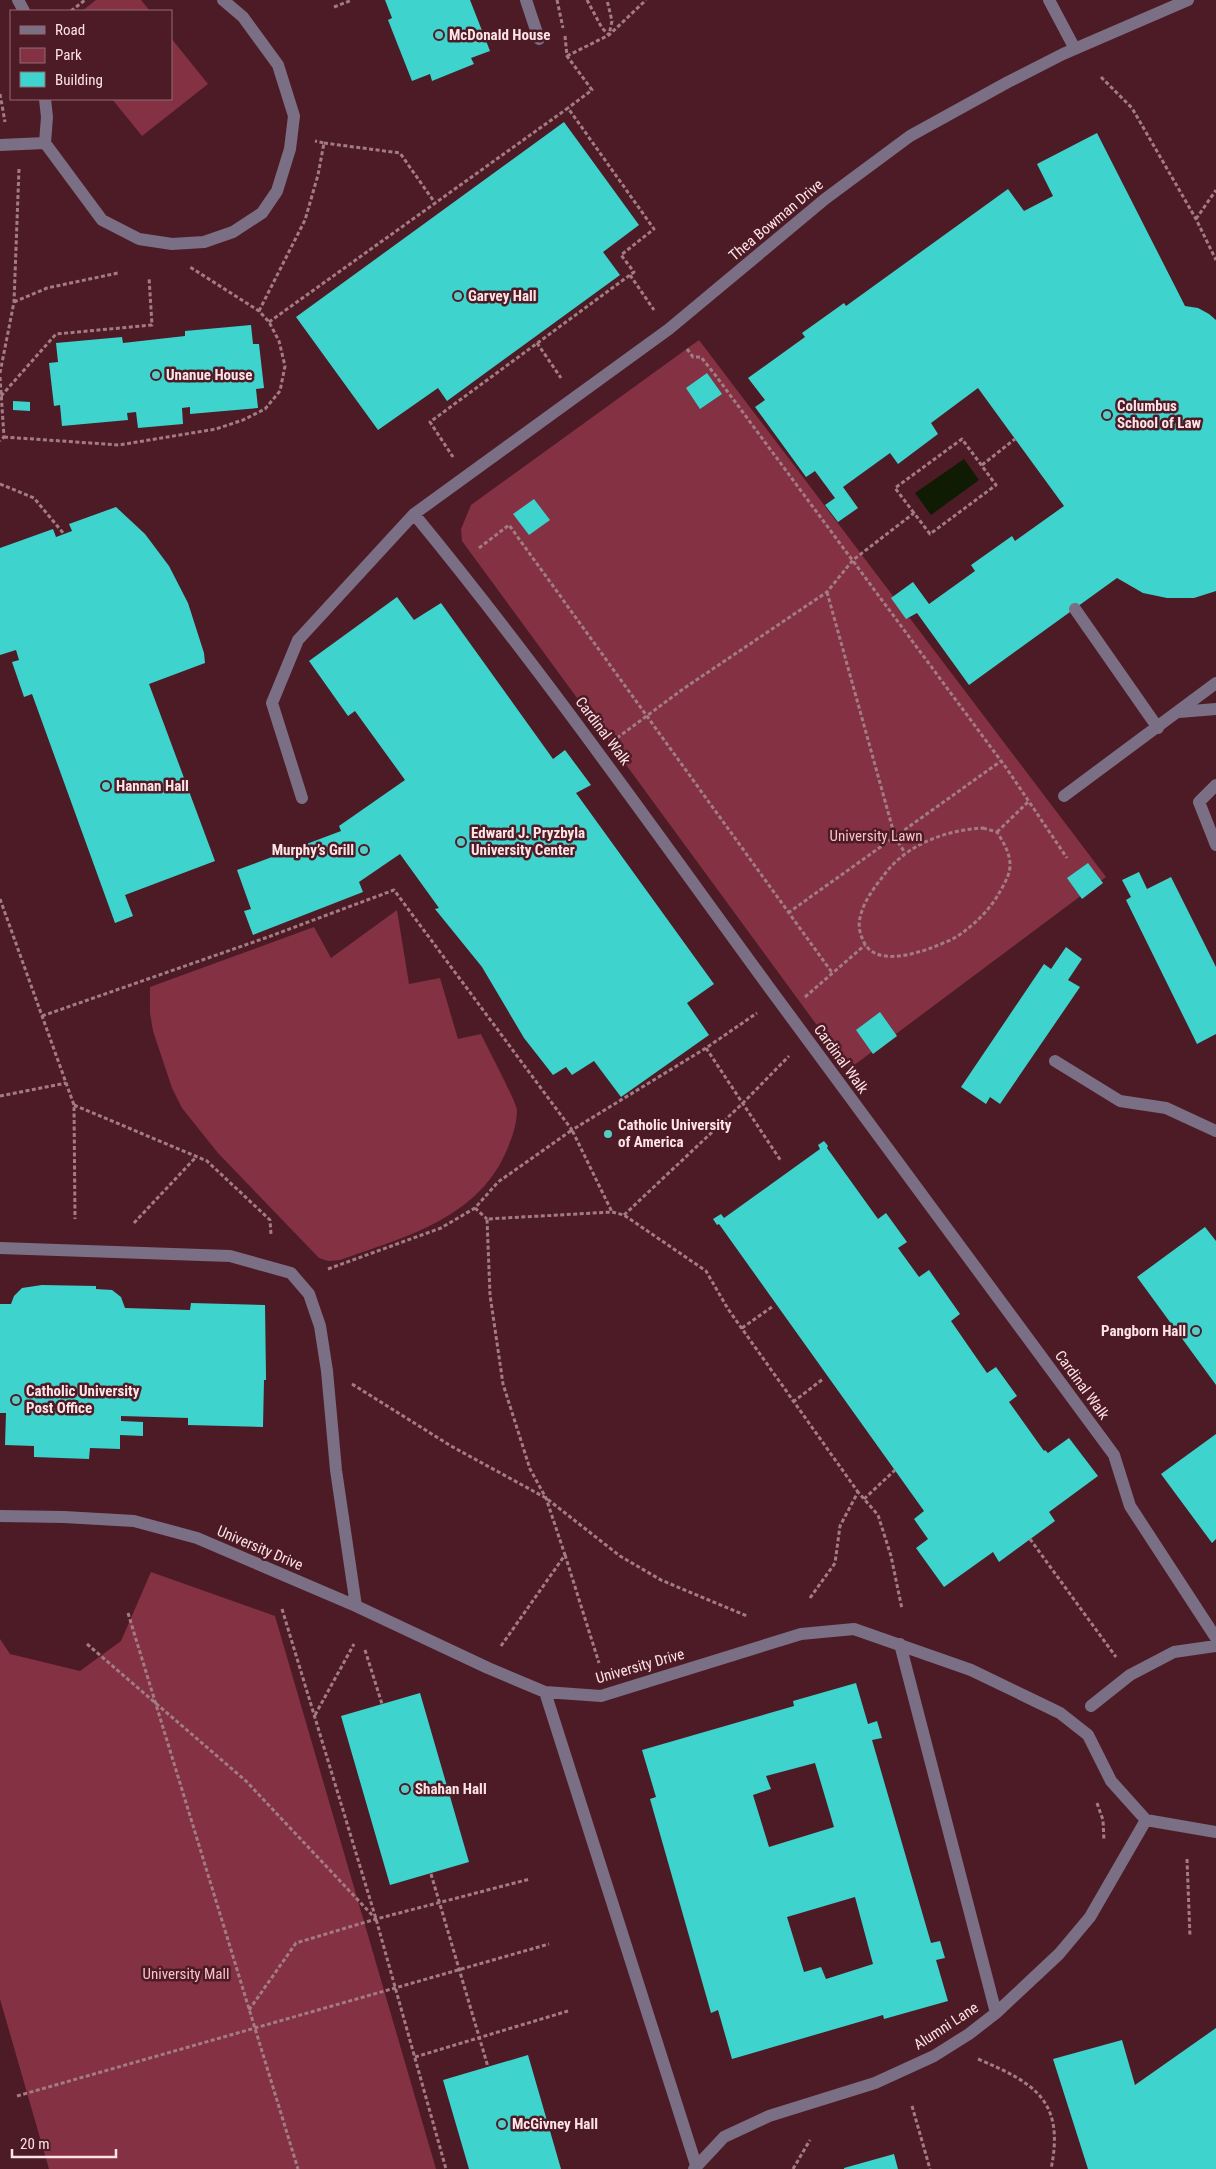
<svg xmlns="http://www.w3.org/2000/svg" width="1216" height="2169" viewBox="0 0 1216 2169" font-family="'Roboto Condensed',sans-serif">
<rect width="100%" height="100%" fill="#4d1b26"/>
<path fill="#843143" d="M 96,0 L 141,0 L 150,11 L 82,11 Z
M 171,38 L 208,84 L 142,136 L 112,99 L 171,99 Z
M 699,340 L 1106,877 L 849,1069 L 462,541 L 461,529 L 471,505 Z
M 397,910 L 409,984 L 440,978 L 458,1039 L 481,1034 C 487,1047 516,1101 517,1110 C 517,1125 511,1141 505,1154 C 476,1219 402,1238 340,1260 L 328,1261 L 319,1258 L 218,1153 L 182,1108 L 172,1088 L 153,1031 L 150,1013 L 150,987 L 314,927 L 331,958 Z
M 151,1572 L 275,1616 L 436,2169 L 49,2169 L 0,1999 L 0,1639 L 10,1654 L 80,1671 L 121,1641 Z"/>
<path fill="#0f1b02" d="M 964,459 L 979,480 L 931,515 L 915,493 Z"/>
<path fill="#3ed3cc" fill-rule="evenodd" d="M 385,0 L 470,0 L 490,51 L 471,58 L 474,64 L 432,81 L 430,74 L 412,81 L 388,20 L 392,18 Z
M 564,122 L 639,225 L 603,252 L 620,275 L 447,401 L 438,388 L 378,430 L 296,317 Z
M 1097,133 L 1185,306 L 1198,308 L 1209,314 L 1216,320 L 1216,591 L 1194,598 L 1167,598 L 1143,593 L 1117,578 L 969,685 L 917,613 L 906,619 L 891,598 L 913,582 L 929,604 L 975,571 L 971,565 L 1012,536 L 1015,541 L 1064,506 L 978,388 L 931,423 L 938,434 L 898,464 L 890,453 L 843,487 L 858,508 L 838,522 L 825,505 L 835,498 L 815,471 L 806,477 L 755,407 L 765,400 L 748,378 L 805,337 L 802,333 L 844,303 L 846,306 L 1008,189 L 1024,211 L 1053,196 L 1037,164 Z
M 251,325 L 253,344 L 259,344 L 264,388 L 256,389 L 258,408 L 190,414 L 190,407 L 182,408 L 183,424 L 138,428 L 136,412 L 127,413 L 128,420 L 62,426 L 60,405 L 54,406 L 49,363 L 58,362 L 56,343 L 122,337 L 123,343 L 185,336 L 185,331 Z
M 707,373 L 722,394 L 700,409 L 686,388 Z
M 13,401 L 30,402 L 30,411 L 13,410 Z
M 534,499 L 550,520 L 529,535 L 513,514 Z
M 116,507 L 145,534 L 169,566 L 188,603 L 204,653 L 205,663 L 149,684 L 215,861 L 125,895 L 133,916 L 115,923 L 32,694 L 24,697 L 12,662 L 19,660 L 16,650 L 0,655 L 0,548 L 53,529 L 56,537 L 72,531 L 69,524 Z
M 397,597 L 414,620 L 441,603 L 553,759 L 565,750 L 591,785 L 576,793 L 714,984 L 687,1003 L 709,1035 L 621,1097 L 594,1061 L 572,1075 L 566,1067 L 553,1075 L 524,1038 L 482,967 L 435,909 L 439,908 L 400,854 L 359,882 L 363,892 L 253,935 L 244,911 L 251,909 L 237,870 L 341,831 L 339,826 L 405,780 L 355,711 L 348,716 L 309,661 Z
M 1088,863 L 1103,883 L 1082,899 L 1067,878 Z
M 1139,872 L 1147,889 L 1171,877 L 1216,967 L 1216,1034 L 1197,1044 L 1126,900 L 1131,897 L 1122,880 Z
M 1066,947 L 1082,959 L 1068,980 L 1080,987 L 1000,1104 L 990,1097 L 986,1104 L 961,1087 L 1044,964 L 1051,969 Z
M 880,1012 L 897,1036 L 873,1054 L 856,1030 Z
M 824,1141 L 828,1146 L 827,1148 L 878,1219 L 886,1213 L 907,1242 L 898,1248 L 919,1277 L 929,1270 L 960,1314 L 951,1321 L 987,1373 L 996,1367 L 1017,1396 L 1009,1402 L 1044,1451 L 1045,1450 L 1048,1453 L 1069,1438 L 1098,1476 L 1049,1512 L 1055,1521 L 999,1562 L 993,1552 L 944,1587 L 916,1548 L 928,1539 L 914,1519 L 924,1511 L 719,1224 L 717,1225 L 713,1219 L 721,1214 L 724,1218 L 820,1149 L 818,1145 Z
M 1205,1227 L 1216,1241 L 1216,1385 L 1137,1277 Z
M 42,1285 L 96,1286 L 96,1289 L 112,1290 L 121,1297 L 125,1308 L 190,1310 L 191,1303 L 265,1305 L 266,1376 L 266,1380 L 264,1380 L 263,1427 L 188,1425 L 188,1418 L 121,1416 L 121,1421 L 143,1422 L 143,1436 L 120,1435 L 120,1449 L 90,1448 L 89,1459 L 34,1457 L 34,1446 L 5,1445 L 6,1413 L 0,1413 L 0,1304 L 11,1304 L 14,1296 L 22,1288 Z
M 1216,1434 L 1216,1539 L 1212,1543 L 1161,1474 Z
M 856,1683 L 868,1724 L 877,1721 L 882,1738 L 872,1740 L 931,1943 L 940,1941 L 945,1958 L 936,1960 L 948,2001 L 884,2019 L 883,2015 L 732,2059 L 718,2010 L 711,2013 L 650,1799 L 656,1797 L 642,1750 L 794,1706 L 793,1701 ZM 815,1763 L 834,1827 L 769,1847 L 753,1795 L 771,1789 L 766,1776 ZM 855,1897 L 873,1964 L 826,1979 L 821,1967 L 804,1972 L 787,1917 Z
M 420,1693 L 469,1862 L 390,1885 L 341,1716 Z
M 1216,2028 L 1216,2169 L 1088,2169 L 1053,2059 L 1122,2040 L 1135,2085 Z
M 528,2055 L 561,2169 L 469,2169 L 443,2080 Z
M 894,2154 L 898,2169 L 844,2169 L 844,2168 Z"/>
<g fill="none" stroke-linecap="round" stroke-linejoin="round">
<path stroke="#a37c83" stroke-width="3" stroke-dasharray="4 2.5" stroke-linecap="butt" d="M 557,0 L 563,28
M 587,0 L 602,28 L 609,35 L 612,21 L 607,0
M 334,7 L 352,0
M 71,11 L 85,0
M 565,36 L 567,56 L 592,90 L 568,108
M 567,56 L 609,35 L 646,0
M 1101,77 L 1132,108 L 1196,219 L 1216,260
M 0,94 L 5,122
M 324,143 L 400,153 L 435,203
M 1196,219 L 1216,190
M 630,275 L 654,310
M 14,302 L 47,288 L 118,273
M 259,311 L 305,220 L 318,175 L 324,143 L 315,141
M 269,322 L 568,108 L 654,229 L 621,255 L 634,272 L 430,422 L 453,457
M 537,343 L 561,378
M 687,349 L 693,357 L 701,357 L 716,376 L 1007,769 L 1067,858
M 0,373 L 14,302 L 19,168
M 0,377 L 4,437 L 0,441
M 1,396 L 56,334 L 152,325 L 149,277
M 4,437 L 119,445 L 216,429 L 243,420 L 265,409 L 280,391 L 285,366 L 279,341 L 269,322 L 259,311 L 190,267
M 982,465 L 1015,439
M 0,484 L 34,498 L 64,534
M 479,548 L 509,525 L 833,974
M 827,592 L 895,837 L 905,853
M 617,738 L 683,689 L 827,592 L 853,560 L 914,513 L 930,534 L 996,485 L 962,439 L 895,488 L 914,513
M 983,828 L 997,832 C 1003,842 1009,851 1010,863 C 1011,874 1003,886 998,895 C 989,910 976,923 962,933 C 953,940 941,944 931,948 C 911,955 873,966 863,940 C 860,934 858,925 860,918 C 863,902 874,888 884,875 C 907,844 946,830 983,828 Z
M 997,832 L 1029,801
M 0,899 L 74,1105 L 75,1219
M 788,913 L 1001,761
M 805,997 L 865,945
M 42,1016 L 268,937 L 394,890 L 572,1130 L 706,1048 L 757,1013
M 706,1048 L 781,1161
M 0,1096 L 66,1083
M 74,1105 L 207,1161 L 270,1220 L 271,1234
M 475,1208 L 487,1219
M 624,1215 L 743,1103 L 789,1056
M 134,1223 L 196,1157
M 328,1269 L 441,1228 L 475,1208 L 498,1182 L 572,1130 L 612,1212
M 742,1328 L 772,1307
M 352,1384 L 451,1446 L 546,1498 L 620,1556 L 661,1580 L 747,1616
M 793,1402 L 823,1379
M 864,1499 L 895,1470
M 1030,1539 L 1116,1657
M 565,1555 L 599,1663
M 810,1598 L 835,1563 L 840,1526 L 858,1492 L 878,1515 L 891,1556 L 902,1609
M 282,1609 L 376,1919 L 446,2169
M 128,1613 L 298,2169
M 87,1644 L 246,1781 L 374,1917
M 501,1646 L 565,1555 L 546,1498 L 530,1469 L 503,1384 L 490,1295 L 487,1219 L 612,1212 L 624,1215 L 706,1271 L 728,1309 L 858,1492
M 365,1650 L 382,1704
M 315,1715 L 354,1644
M 1097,1803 L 1103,1820 L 1104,1841
M 1187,1859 L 1190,1937
M 431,1874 L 488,2067
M 249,2010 L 296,1943 L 376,1919 L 530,1879
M 415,2057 L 568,2011
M 978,2059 C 1035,2083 1065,2101 1051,2169
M 17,2096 L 549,1944
M 912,2106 L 930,2169
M 793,2169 L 810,2140"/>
<path stroke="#7a6f84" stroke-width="12" d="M 18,0 L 24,11
M 526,0 L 539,39
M 1049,0 L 1075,49
M 45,99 L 47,117 L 45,143 L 102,220 L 139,239 L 172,244 L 204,242 L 233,232 L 262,213 L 277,191 L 290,149 L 294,116 L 278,65 L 243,17 L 223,0
M 0,145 L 45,143
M 414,514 C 539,666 652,827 768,986 C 882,1143 998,1299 1114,1455 L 1130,1506 L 1216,1638
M 1075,609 L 1158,728
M 1179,712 L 1216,709
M 1216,785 L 1199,802 L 1216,845
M 1064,796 L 1216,683
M 302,798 L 272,703 L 298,640 L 414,514 L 669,329 L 825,199 L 910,136 L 1008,82 L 1063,54 L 1188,0
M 1055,1061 L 1120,1101 L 1166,1108 L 1216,1131
M 0,1248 L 230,1256 L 291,1273 L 309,1294 L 320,1326 L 327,1371 L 336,1470 L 356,1606
M 0,1516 L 64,1517 L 134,1521 L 197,1538 L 356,1606 L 488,1668 L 545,1692 L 601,1696 L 801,1634 L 854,1629 L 971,1670 L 1060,1713 L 1088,1735 L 1111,1781 L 1146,1820 L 1216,1832
M 900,1644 L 996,2013
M 545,1692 L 696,2165
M 1091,1706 L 1130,1675 L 1174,1652 L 1216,1646
M 694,2169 L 724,2137 L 769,2116 L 875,2083 L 934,2056 L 969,2034 L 996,2013 L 1059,1954 L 1090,1917 L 1146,1820"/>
</g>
<g fill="#54cdc7" stroke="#4d1b26" stroke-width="2">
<circle cx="439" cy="35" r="5"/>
<circle cx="458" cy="296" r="5"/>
<circle cx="156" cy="375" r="5"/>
<circle cx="1107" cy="415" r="5"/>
<circle cx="106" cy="786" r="5"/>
<circle cx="461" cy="842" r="5"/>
<circle cx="364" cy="850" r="5"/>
<circle cx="608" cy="1134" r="5"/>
<circle cx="1196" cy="1331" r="5"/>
<circle cx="16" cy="1400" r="5"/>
<circle cx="405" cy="1789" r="5"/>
<circle cx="502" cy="2124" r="5"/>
</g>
<g text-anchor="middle" stroke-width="5" stroke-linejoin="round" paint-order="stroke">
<g font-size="15" font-weight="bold" fill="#fee3e6" stroke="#4d1b26" text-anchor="start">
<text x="449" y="40">McDonald House</text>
<text x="468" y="301">Garvey Hall</text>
<text x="166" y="380">Unanue House</text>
<text x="1117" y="411">Columbus<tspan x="1117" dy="17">School of Law</tspan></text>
<text x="116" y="791">Hannan Hall</text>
<text x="471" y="838">Edward J. Pryzbyla<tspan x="471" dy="17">University Center</tspan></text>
<text x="354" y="855" text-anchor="end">Murphy’s Grill</text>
<text x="618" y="1130">Catholic University<tspan x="618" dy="17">of America</tspan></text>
<text x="1186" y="1336" text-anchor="end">Pangborn Hall</text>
<text x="26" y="1396">Catholic University<tspan x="26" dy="17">Post Office</tspan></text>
<text x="415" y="1794">Shahan Hall</text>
<text x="512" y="2129">McGivney Hall</text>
</g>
<g font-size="15" fill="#fee3e6" stroke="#4d1b26">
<text transform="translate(776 220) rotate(-40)" y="5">Thea Bowman Drive</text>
<text transform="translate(603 731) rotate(53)" y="5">Cardinal Walk</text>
<text transform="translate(841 1059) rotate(54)" y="5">Cardinal Walk</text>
<text transform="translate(1082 1385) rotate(54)" y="5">Cardinal Walk</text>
<text transform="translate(260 1548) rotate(23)" y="5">University Drive</text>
<text transform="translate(640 1666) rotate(-16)" y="5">University Drive</text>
<text transform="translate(946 2026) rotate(-33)" y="5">Alumni Lane</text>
</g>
<g font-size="15" fill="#f7c2c8" stroke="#4d1b26">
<text x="876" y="841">University Lawn</text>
<text x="186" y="1979">University Mall</text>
</g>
</g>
<rect x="10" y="10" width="162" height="90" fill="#4d1b26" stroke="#946b73"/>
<rect x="20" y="26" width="25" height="8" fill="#7a6f84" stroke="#946b73"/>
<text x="55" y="35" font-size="15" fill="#fee3e6">Road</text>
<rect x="20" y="48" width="25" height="15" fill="#843143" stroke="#946b73"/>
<text x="55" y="60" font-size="15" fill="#fee3e6">Park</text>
<rect x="20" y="72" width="25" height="15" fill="#3ed3cc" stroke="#946b73"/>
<text x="55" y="85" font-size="15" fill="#fee3e6">Building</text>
<path d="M12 2149v8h104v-8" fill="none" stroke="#fee3e6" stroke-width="2.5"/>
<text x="20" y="2149" font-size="15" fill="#fee3e6" stroke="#4d1b26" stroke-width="4" paint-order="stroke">20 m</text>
</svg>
